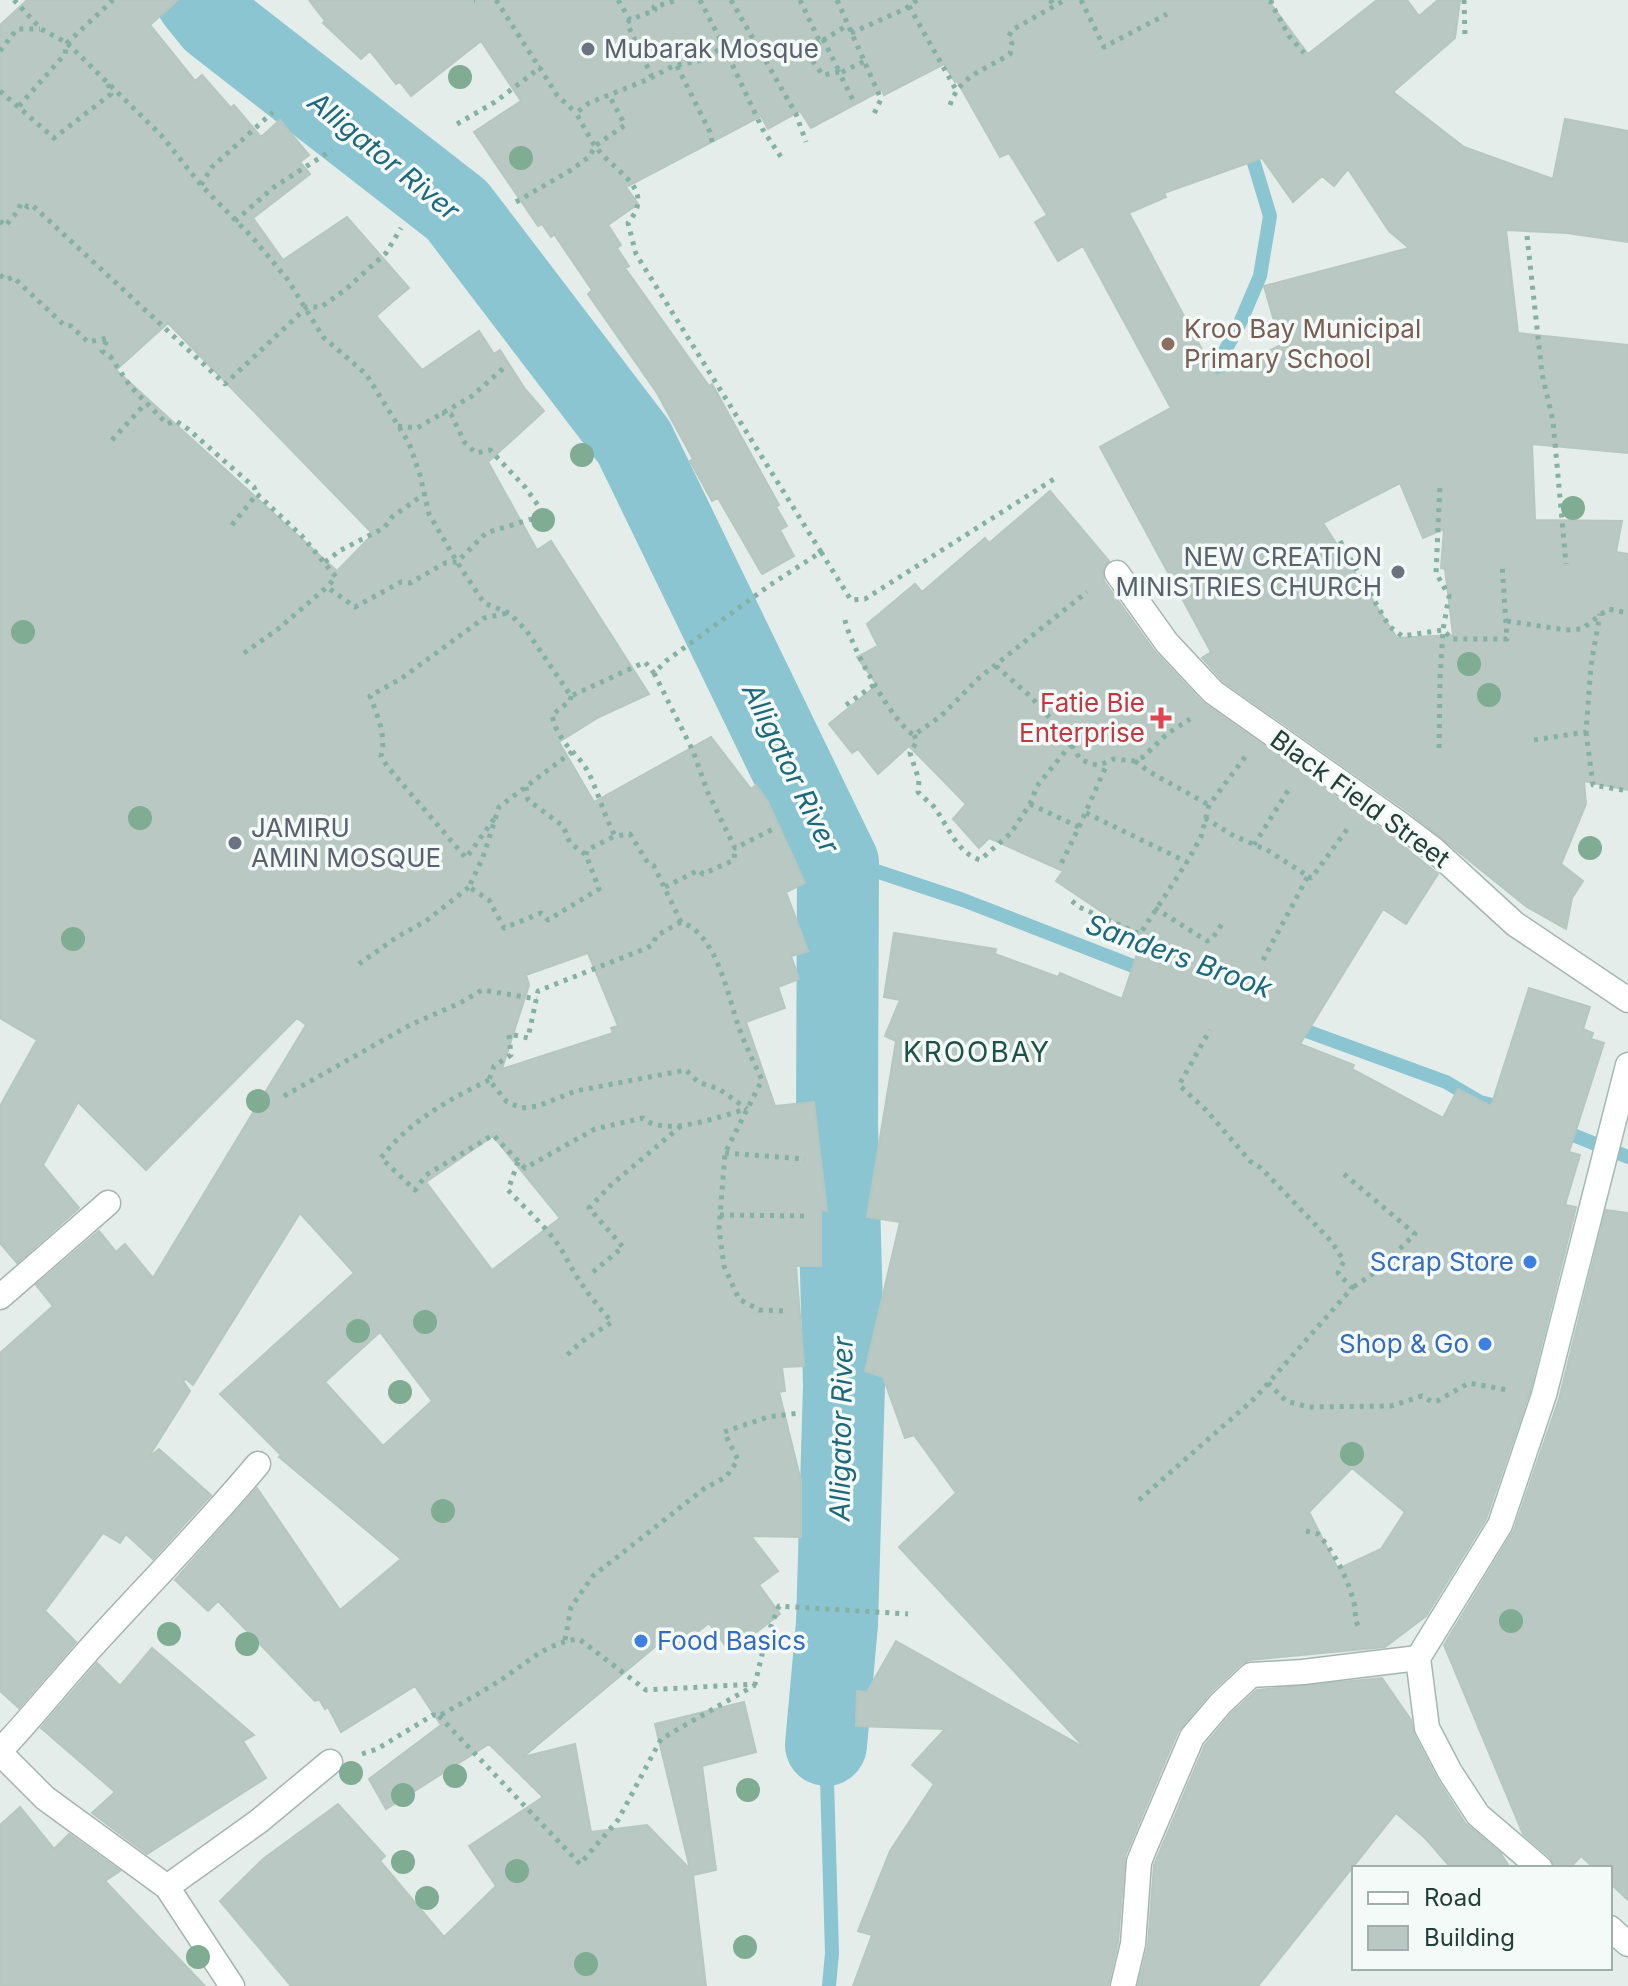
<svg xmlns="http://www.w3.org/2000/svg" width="1628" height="1986" viewBox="0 0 1628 1986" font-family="Inter,sans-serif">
<rect width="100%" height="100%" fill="#e4ede9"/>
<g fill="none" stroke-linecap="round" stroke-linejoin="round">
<path stroke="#8cc5d2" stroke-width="14" d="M 1226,389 L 1220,371 L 1221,358 L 1240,323 L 1260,276 L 1270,216 L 1254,163
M 774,731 L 858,865 L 963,900 L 1151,973
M 1290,1025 L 1446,1082 L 1480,1102 L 1509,1109
M 1558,1129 L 1628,1157
M 826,1745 L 832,1953 L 829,1986"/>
<path stroke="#8cc5d2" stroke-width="82" d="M 197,0 L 214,21 L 457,210 L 634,442 L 838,863 L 837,1124 L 844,1385 L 837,1624 L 826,1745"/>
</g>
<path fill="#b9c8c2" stroke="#b6c7c0" stroke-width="2" fill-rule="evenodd" d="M 27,0 L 178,0 L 150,25 L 195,81 L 202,75 L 231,108 L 234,105 L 261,137 L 280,120 L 309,155 L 300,162 L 310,174 L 253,218 L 283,260 L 347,217 L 409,288 L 376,316 L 422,370 L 479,331 L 494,354 L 500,350 L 525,389 L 544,411 L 488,462 L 537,550 L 551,541 L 649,694 L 599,717 L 559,742 L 594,802 L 711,737 L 751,789 L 756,785 L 768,802 L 805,883 L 786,892 L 808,951 L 791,956 L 799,979 L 778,987 L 785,1008 L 746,1022 L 775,1106 L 814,1102 L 827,1211 L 821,1210 L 821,1266 L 796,1266 L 804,1366 L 782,1367 L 785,1391 L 779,1392 L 801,1481 L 801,1537 L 751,1536 L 778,1571 L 759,1585 L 780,1614 L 730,1652 L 709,1623 L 677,1648 L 668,1636 L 523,1757 L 575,1744 L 591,1832 L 647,1825 L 690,1869 L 655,1724 L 744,1702 L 756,1752 L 702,1766 L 716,1870 L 693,1875 L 706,1986 L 291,1986 L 220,1901 L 263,1859 L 338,1804 L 385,1856 L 380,1861 L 444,1937 L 496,1886 L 469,1846 L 543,1797 L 489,1744 L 386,1809 L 369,1779 L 441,1725 L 415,1686 L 341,1732 L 328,1707 L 325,1709 L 319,1699 L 315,1701 L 218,1601 L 208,1611 L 175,1580 L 257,1488 L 340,1610 L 401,1559 L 279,1457 L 281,1455 L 220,1394 L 354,1273 L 300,1213 L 193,1385 L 186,1379 L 183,1381 L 190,1391 L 148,1458 L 159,1449 L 211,1495 L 153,1559 L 126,1534 L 120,1543 L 103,1533 L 45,1611 L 76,1642 L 19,1708 L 0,1691 L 0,1353 L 53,1306 L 36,1285 L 99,1231 L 116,1252 L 125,1244 L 153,1278 L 306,1025 L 297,1018 L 146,1170 L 78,1102 L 43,1165 L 79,1208 L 17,1263 L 0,1243 L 0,1106 L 37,1040 L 0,1018 L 0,25 ZM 168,323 L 373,534 L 337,571 L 116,370 ZM 588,953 L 618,1026 L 611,1028 L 613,1033 L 502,1069 L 529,985 L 526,975 ZM 493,1136 L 560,1218 L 492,1270 L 426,1182 ZM 380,1332 L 432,1401 L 383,1446 L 325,1382 Z
M 309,0 L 1268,0 L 1308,54 L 1377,0 L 1407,0 L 1419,16 L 1438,0 L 1460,0 L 1455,38 L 1393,92 L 1464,147 L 1553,179 L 1565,119 L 1628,131 L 1628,242 L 1567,233 L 1506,230 L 1518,333 L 1628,345 L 1628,453 L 1532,444 L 1535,520 L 1622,521 L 1616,552 L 1628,554 L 1628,790 L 1584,781 L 1586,804 L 1561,864 L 1583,881 L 1572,898 L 1566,929 L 1527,907 L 1409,812 L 1223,681 L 1202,658 L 1211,652 L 1100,447 L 1171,408 L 1083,246 L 1058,261 L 1035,222 L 1047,215 L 1009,153 L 1000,157 L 957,81 L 955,82 L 944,64 L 884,95 L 882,90 L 811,128 L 800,111 L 768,129 L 761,116 L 626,187 L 638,204 L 608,225 L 621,245 L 617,248 L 629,266 L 625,268 L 709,386 L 712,384 L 779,505 L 776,507 L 787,526 L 780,530 L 794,556 L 762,574 L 718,498 L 712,501 L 690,461 L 693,459 L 657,393 L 588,294 L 592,290 L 554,234 L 551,237 L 542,224 L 538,226 L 474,132 L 521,101 L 481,41 L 411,96 L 400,82 L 396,84 L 370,51 L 361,59 L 323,23 L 325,21 ZM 1262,158 L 1293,202 L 1322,176 L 1334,186 L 1348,169 L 1389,231 L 1409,248 L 1264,286 L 1281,345 L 1216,376 L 1129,213 L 1166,197 L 1164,193 ZM 1400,483 L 1423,538 L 1444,529 L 1441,568 L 1445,569 L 1453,635 L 1397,638 L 1323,523 Z
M 1050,491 L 1109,561 L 1103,568 L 1104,581 L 1155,652 L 1202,702 L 1391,836 L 1438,874 L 1406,924 L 1383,909 L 1300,1044 L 1354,1065 L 1352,1069 L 1443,1118 L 1458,1089 L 1491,1106 L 1529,988 L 1590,1007 L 1583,1029 L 1593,1033 L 1591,1039 L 1604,1043 L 1569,1152 L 1580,1155 L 1565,1205 L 1576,1207 L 1530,1391 L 1486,1519 L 1426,1616 L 1385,1647 L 1249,1660 L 1241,1664 L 1210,1693 L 1178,1731 L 1125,1856 L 1118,1942 L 1108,1986 L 853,1986 L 872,1935 L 858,1931 L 890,1851 L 934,1784 L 912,1765 L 945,1729 L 856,1726 L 857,1691 L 867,1692 L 896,1641 L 1085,1748 L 899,1547 L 956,1493 L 914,1435 L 905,1438 L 883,1377 L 865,1371 L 900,1222 L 867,1217 L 896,1041 L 885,1036 L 900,1000 L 884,997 L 894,933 L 996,949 L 995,954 L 1058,977 L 1060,973 L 1122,999 L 1142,939 L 1056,881 L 1063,871 L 989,838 L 979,848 L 953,819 L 966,804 L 909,746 L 878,774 L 858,749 L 852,753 L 829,724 L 877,685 L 857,657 L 878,646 L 867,624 L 915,584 L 922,592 L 985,538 L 989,543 ZM 1352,1468 L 1405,1512 L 1381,1549 L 1338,1569 L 1309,1512 Z
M 1606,1210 L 1628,1213 L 1628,1900 L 1610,1883 L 1610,1868 L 1594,1868 L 1581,1856 L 1570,1868 L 1555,1868 L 1550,1857 L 1523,1834 L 1444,1645 L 1514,1530 L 1559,1399 Z
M 152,1648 L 254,1735 L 243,1741 L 266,1778 L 147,1854 L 92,1813 L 115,1792 L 41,1728 L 97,1663 L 120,1686 Z
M 1382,1678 L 1411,1720 L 1414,1735 L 1437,1779 L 1465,1823 L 1501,1854 L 1510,1868 L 1451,1868 L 1426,1839 L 1396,1813 L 1258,1986 L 1138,1986 L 1148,1945 L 1154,1865 L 1205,1745 L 1232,1713 L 1257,1690 Z
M 20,1807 L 54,1849 L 69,1834 L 120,1871 L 105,1881 L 205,1986 L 0,1986 L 0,1825 Z"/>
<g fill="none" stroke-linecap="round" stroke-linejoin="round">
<g stroke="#a6b5b0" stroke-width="27">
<path id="service" d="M 167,1887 L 259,1821 L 330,1762"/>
</g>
<g stroke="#a6b5b0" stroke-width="27">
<path id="minor" d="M 1117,573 L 1167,643 L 1213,692 L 1400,824 L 1433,849 L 1515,924 L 1628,1000
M 0,1297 L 108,1203
M 0,1751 C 34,1715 64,1677 97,1641 C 151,1582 207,1525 258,1464
M 0,1753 L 45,1798 L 167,1887 L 232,1986
M 1123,1986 L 1133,1944 L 1139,1862 L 1145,1847 L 1192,1737 L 1221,1703 L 1251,1675 L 1303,1672 L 1418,1658"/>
</g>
<g stroke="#a2b9b2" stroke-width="27">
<path id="secondary" d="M 1540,1868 L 1478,1815 L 1450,1772 L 1427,1728 L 1418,1658 L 1500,1525 L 1544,1395 L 1628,1065
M 1610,1928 L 1628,1944"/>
</g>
<path stroke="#84b1a4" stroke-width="5" stroke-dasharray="4 6" stroke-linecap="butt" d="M 14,0 L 41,29 L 67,43 L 161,135 L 201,185 L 253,238 L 288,280 L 323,337 L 366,374 L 409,443 L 420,475 L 429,514 L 457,562 L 484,603 L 509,613 L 526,630 L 571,696 L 645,662 L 654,673 L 666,661 L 770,585 L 821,552 L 636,254 L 628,223 C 655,190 621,176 600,152 C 590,141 584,126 576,113 L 589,103 L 649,79 L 673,66 L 698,61 L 724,47 L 763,130 L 783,160
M 474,0 L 475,0
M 496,0 L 557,95 L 576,113
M 618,0 L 630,20 L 655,10 L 654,7 L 677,0
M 700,0 L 724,47
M 731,0 L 796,114 L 806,142
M 800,0 L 820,42 L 848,25
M 837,0 L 881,99 L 873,116
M 1050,0 L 1055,6
M 1081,0 L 1104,47 L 1167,14
M 1272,0 L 1271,3 L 1289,36 L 1304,53
M 1464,0 L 1465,36
M 909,6 L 955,88
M 630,20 L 627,23 L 652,77
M 851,33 L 905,9 L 917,0
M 823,39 L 840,73 L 865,61
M 820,42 L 805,51 L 823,75 L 839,72 L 854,102
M 0,51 L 17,29 L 40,29
M 677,66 L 710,132 L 713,146
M 0,91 L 54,138 L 111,94 L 108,84
M 950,105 C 960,75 985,70 1010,54 L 1012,44 L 1009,36 L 1012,30 L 1065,0
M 19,106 L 65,54 L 67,43 L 113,0
M 457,124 L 495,102 L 541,67
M 201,185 L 212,167 L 273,112
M 516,202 L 571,170 L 590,156 L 595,146 L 625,125 L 609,95
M 0,221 L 5,226 L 18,211 L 21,203 L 28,207 L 32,205 L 225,384 L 307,307 L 321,307 L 345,290 L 386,253 L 401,228
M 235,221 L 274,187 L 332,150
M 1527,236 L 1542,374 L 1553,421 L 1566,564
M 0,275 L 6,280 L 13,277 L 64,325 L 71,326 L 88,342 L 108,338 L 102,351 L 110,356 L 130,386 L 167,424 L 176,421 L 188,429 L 254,487 L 257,494
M 398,426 L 417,428 L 472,396 L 507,365
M 112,440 L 146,403
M 232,525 L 257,494 L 302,536 L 336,577 L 327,587
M 1340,541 L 1389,626 L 1402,636 L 1443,630 L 1452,639 L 1507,639 L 1502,564
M 821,552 L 851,600 L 865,599 L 1054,479
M 325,562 L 341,550 L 384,528 L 392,517 L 424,494
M 845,620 C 850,645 893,724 914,735 L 941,716 L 979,678 L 1087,592
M 1507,621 L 1566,630 L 1582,629 L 1608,609 L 1628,613
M 244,653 L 278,629 L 327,587 L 355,607 L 401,582 L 410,583 L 445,563 L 457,562 L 486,533 L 545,515 L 525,487 L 490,450 L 476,453 L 465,443 L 451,414 L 442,413
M 996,666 L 1031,697 L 1067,737 L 1080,759 L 1091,764 L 1100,765 L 1113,759 L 1135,761 L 1143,757 L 1167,734 L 1190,719
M 654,673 L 693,751 L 708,793 L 735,848 L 773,829
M 571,696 L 570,701 L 552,715 C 558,746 581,753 591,778 C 600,798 604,815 615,836 L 630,834 L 648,863 L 654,866 L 681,922 C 717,934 728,996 739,1028 C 746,1046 754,1063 762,1080 L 725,1153 L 719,1229 L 724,1266 L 739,1299 L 759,1310 L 786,1311
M 846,705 L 874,685
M 1586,732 L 1593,785 L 1628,791
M 914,735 L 917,741 L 910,753 L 919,780 L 918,792 C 924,799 933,804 937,811 C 949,829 958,853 980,860 L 1011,833 L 1030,804 L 1037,786 L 1072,743
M 1534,740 L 1586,732 L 1591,665 L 1600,614
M 1439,748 L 1440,678 L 1443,630 L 1449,596 L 1436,573 L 1440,484
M 1135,761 L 1148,771 L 1209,805
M 526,787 L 528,800 L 563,826 L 570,843 L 586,855 L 599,889 L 548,920 L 541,913 L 504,928 L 489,900 L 469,887 L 483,857 L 499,807 L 572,752
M 1030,804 L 1079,827 L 1060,866
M 1086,813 L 1187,862 L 1201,837 L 1209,805 L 1245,757
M 1205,818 L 1234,836 L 1267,850 L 1308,876 L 1263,960
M 494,819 L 466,858 L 387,766 L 381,756 C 387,736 377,715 370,696 L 402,678 L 484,618 L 508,613
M 1079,827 L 1107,764
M 1254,845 L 1289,789
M 586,855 L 587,850 L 615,836
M 1308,876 L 1311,878 L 1313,876 L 1348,828
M 665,887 L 699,870 L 703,874 L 734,860 L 735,848
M 1072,901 L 1079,907 L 1140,934 L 1187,862
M 1155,908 L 1207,941 L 1212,939 L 1222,924
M 681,922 L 656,936 L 653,944 L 647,948 L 538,991 L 528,1038 L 509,1034 L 511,1055 L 494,1066 L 489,1080 L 507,1102 L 522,1108 L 538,1106 L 576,1091 L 686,1070 L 698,1082 L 719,1089 L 747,1109
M 359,964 L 397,937 L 426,921 L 469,887
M 489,1080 C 450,1099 408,1122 381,1158 L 415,1190 L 426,1175 L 493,1135 L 525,1168 L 595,1129 L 643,1118 C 664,1138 721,1116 746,1109
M 284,1096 L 410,1025 L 460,1003 L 482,990 L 537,999
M 725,1153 L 805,1159
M 518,1162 L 508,1190 C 527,1211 552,1231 565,1256 C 578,1281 593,1301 612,1322 L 581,1342 L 563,1359
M 1344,1174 L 1415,1234 L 1377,1271 L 1352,1288
M 720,1215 L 807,1216
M 593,1272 L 623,1247 L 589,1208 L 611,1185 L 682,1125
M 1268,1383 L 1286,1401 L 1308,1407 L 1391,1406 L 1422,1396 L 1432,1402 L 1437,1401 L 1469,1383 L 1508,1390
M 1139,1500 L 1255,1398 L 1352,1288 L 1338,1273 L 1344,1261 L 1331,1241 L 1261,1168 L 1250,1161 L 1206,1110 L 1179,1085 L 1210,1030
M 1306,1531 L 1318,1534 C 1335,1553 1348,1579 1354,1603 C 1357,1613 1353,1618 1359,1627
M 565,1640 L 571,1607 L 593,1576 L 705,1488 L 726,1477 L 738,1460 L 724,1432 L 768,1417 L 800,1413
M 439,1716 L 580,1864 L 618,1820 L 661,1739 L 755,1685
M 362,1754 L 377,1749 L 433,1715 L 439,1716 C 462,1703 486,1690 508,1675 C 531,1659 550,1642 579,1639 L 646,1690 L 755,1684 L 766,1638 L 779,1606 L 908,1614"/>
<use href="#service" stroke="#fff" stroke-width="24"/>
<use href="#minor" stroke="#fff" stroke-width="24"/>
<use href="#secondary" stroke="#fff" stroke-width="24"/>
</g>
<g fill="#7fac92">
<circle cx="460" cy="77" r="12"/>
<circle cx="521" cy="158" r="12"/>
<circle cx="582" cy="455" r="12"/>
<circle cx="1573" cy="508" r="12"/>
<circle cx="543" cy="520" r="12"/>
<circle cx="23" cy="632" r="12"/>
<circle cx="1469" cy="664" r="12"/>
<circle cx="1489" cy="695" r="12"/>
<circle cx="140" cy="818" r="12"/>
<circle cx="1590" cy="848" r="12"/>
<circle cx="73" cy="939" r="12"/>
<circle cx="258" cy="1101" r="12"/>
<circle cx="425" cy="1322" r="12"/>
<circle cx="358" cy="1331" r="12"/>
<circle cx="400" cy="1392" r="12"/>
<circle cx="1352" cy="1454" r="12"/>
<circle cx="443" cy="1511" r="12"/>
<circle cx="1511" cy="1621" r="12"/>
<circle cx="169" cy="1634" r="12"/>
<circle cx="247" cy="1644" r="12"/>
<circle cx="351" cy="1773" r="12"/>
<circle cx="455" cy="1776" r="12"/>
<circle cx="748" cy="1790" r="12"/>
<circle cx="403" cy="1795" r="12"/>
<circle cx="403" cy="1862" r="12"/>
<circle cx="517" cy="1871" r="12"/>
<circle cx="427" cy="1898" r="12"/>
<circle cx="745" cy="1947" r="12"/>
<circle cx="198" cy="1957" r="12"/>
<circle cx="586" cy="1964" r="12"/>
</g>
<g fill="#6b7280" stroke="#f4faf7" stroke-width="3">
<circle cx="588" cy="49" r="8"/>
<circle cx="1398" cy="572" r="8"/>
<circle cx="235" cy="843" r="8"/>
</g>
<circle fill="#8d6e63" stroke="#f4faf7" stroke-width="3" cx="1168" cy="344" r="8"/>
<path fill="#e0444e" stroke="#f4faf7" stroke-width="3" d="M1157 706h8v8h8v8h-8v8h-8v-8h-8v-8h8z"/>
<g fill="#3f7fe0" stroke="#f4faf7" stroke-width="3">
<circle cx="1530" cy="1262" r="8"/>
<circle cx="1485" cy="1344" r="8"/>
<circle cx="641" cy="1641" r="8"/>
</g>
<g text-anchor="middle" stroke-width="7" stroke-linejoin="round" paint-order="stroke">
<g font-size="26" fill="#5b616d" stroke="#f4faf7" text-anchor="start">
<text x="604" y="58">Mubarak Mosque</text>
<text x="1382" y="566" text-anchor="end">NEW CREATION<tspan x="1382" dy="30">MINISTRIES CHURCH</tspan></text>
<text x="251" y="837">JAMIRU<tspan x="251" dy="30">AMIN MOSQUE</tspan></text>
</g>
<g font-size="26" fill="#785e54" stroke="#f4faf7" text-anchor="start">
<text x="1184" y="338">Kroo Bay Municipal<tspan x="1184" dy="30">Primary School</tspan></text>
</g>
<g font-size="26" fill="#be3a42" stroke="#f4faf7" text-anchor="end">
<text x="1145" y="712">Fatie Bie<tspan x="1145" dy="30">Enterprise</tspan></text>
</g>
<g font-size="26" fill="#233f38" stroke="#f4faf7">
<text transform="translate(1360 799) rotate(36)" y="9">Black Field Street</text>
</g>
<g font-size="26" fill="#366cbe" stroke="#f4faf7" text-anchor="end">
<text x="1514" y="1271">Scrap Store</text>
<text x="1469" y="1353">Shop &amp; Go</text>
<text x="657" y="1650" text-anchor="start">Food Basics</text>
</g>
<g font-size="28" font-style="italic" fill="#1d697b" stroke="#f4faf7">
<text transform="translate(384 156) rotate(39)" y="10">Alligator River</text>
<text transform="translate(791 768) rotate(64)" y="10">Alligator River</text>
<text transform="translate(1179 956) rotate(20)" y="10">Sanders Brook</text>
<text transform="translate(841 1429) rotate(-89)" y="10">Alligator River</text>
</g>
<g font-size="28" letter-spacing="2" fill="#1f5146" stroke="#f4faf7">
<text x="977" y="1062">KROOBAY</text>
</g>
</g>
<rect x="1352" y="1866" width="260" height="104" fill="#f4faf7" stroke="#a0afab" stroke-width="2"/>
<rect x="1368" y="1892" width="40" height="12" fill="#ffffff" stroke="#a0afab" stroke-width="2"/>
<text x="1424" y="1906" font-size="24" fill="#233f38">Road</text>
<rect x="1368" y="1926" width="40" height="24" fill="#b9c8c2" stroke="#a0afab" stroke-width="2"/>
<text x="1424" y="1946" font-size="24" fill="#233f38">Building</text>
</svg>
